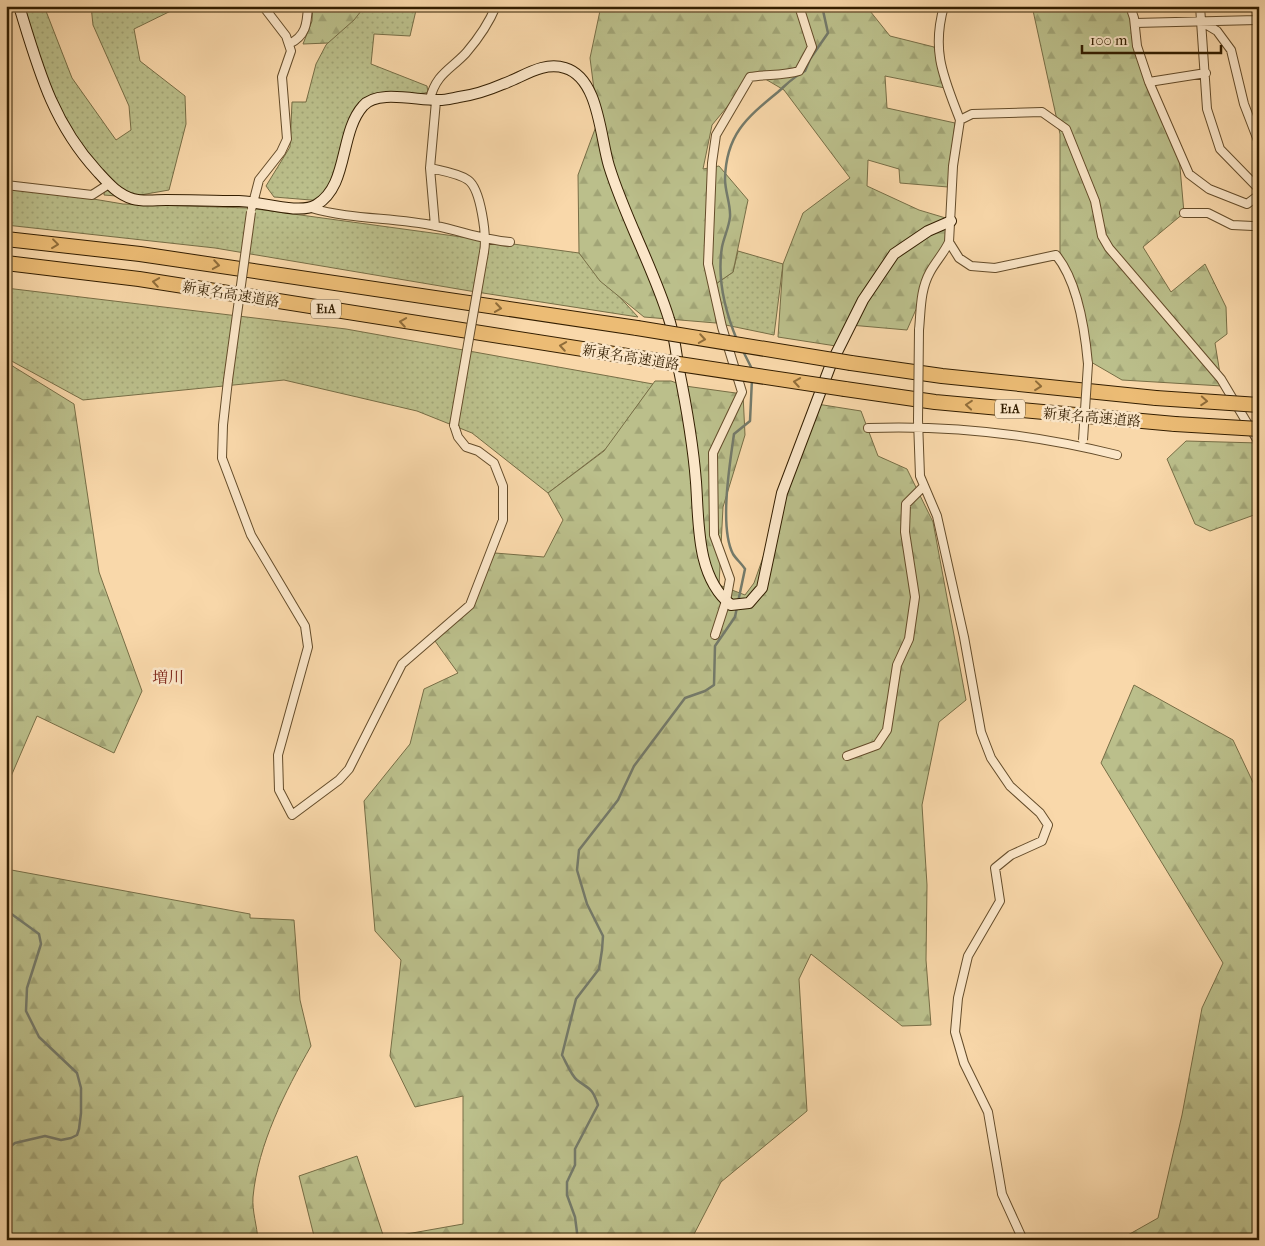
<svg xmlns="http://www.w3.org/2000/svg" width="1265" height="1246" viewBox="0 0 1265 1246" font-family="'IM FELL French Canon','Noto Serif JP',serif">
<defs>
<pattern id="green-dots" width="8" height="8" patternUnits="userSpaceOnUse" patternTransform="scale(1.25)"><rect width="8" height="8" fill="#bbbf8b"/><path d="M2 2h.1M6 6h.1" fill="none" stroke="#a1a476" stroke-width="1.8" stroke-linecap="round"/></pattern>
<pattern id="forest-firs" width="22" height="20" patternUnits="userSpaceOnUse" patternTransform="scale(1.25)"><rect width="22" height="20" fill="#bbbf8b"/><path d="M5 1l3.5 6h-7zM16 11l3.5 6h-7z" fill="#a1a476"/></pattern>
</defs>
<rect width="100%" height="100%" fill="#f9d8aa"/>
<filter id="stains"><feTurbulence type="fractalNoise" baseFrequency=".004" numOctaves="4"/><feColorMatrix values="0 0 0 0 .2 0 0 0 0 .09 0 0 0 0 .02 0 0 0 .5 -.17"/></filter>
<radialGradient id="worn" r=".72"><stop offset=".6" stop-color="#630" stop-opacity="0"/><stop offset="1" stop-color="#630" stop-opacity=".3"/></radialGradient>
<path fill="url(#green-dots)" stroke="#776e46" d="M 24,6 L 44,6 L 72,78 L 116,140 L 131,130 L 129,106 L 93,25 L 91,6 L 181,6 L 134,29 L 140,61 L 185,96 L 186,124 L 169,190 L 129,197 L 104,195 L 105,180 L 52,105 Z
M 360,6 L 417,6 L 410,36 L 374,34 L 371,64 L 427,86 L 428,92 L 408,98 L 366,99 L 323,201 L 274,197 L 266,186 L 290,147 L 292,102 L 306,102 L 316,64 L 326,45 Z
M 6,186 L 28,188 L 123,204 L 249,208 L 579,253 L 638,317 L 470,291 L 215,248 L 6,225 Z
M 738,251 L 783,264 L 774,335 L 716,323 L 713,286 L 733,272 Z
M 6,288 L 346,329 L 653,384 L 607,448 L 548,493 L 472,433 L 417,411 L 284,380 L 83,400 L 6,358 Z"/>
<path fill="url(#forest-firs)" stroke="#776e46" d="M 313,6 L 365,6 L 354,20 L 328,43 L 303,44 L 312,21 Z
M 601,6 L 866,6 L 890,36 L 934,47 L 945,88 L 885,76 L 887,108 L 955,123 L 948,187 L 900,183 L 899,169 L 868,160 L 867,186 L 919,210 L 949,219 L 945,243 L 907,330 L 850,325 L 836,346 L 778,337 L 783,264 L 803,213 L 850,178 L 784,90 L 755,73 L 712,125 L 703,169 L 719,166 L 748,200 L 733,272 L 713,286 L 716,323 L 644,317 L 600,281 L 579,253 L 578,175 L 598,121 L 590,58 Z
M 1032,6 L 1129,6 L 1137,46 L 1179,156 L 1184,213 L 1143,247 L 1171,292 L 1205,264 L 1226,307 L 1227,334 L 1215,343 L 1222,386 L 1122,380 L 1091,362 L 1060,256 L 1060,134 Z
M 6,362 L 74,404 L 99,572 L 142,691 L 114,753 L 37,716 L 6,788 Z
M 655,381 L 671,381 L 685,386 L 743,394 L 745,435 L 723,507 L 719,585 L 745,595 L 754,583 L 817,404 L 861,411 L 878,456 L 907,469 L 933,522 L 966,700 L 939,722 L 922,805 L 927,885 L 926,960 L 931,1025 L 902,1026 L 811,954 L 799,979 L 807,1111 L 721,1182 L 691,1240 L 315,1240 L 299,1176 L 357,1156 L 384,1238 L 463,1224 L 463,1096 L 415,1107 L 390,1056 L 401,960 L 375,931 L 364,801 L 410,744 L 424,689 L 458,673 L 435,641 L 470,605 L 495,553 L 544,557 L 563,520 L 548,493 L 604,451 Z
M 1186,441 L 1259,443 L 1259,518 L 1254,515 L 1210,531 L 1195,524 L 1167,459 Z
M 1134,685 L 1233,740 L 1259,795 L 1259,1240 L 1119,1240 L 1158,1218 L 1182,1115 L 1202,1008 L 1223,963 L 1101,763 Z
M 6,869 L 250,914 L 250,918 L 294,920 L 300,1000 L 311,1046 C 285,1092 258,1144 253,1197 C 252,1211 257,1226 258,1240 L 6,1240 Z"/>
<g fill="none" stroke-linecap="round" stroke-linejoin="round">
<path stroke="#747a6a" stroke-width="2.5" d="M 737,340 C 725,311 717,278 722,247 C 724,237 729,227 730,217 C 731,205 725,192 725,179 C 726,135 746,118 778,92 C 787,84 793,77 805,71 L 810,59 L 828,33 L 822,6
M 743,351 L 753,371
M 738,602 L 745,569 C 742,564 736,559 733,554 C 719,527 730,463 734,434 L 750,421 L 752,379
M 6,668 L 10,694 L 6,712
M 6,910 L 39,934 L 41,944 L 27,988 L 26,1011 L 39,1037 L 77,1073 L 81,1088 L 81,1113 L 79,1129 L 77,1135 L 71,1138 L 61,1140 L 45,1136 L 15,1143 L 6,1150
M 578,1240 L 575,1217 L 567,1195 L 567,1182 L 575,1165 L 575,1149 L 598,1105 C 592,1087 590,1090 577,1080 C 571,1075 566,1062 562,1055 L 576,999 L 599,969 L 602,950 L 603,936 L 587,904 L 577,870 L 579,850 L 618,800 L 634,766 L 685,698 L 705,691 L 714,685 L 715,646 L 735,617 L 737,607"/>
<g stroke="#644c2a" stroke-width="10">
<path id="street" d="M 944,6 C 931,52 944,78 960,120
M 1130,6 L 1134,18 L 1137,46 L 1149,82 L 1189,174 L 1209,189 L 1247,204 L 1259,195
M 1200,6 L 1207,109 L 1220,149 L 1259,189
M 1202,22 L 1217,31 L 1231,50 L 1244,104 L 1259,143
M 1135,23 L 1257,20 L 1259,9
M 289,44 C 306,36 307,24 308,6
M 1149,82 L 1206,73
M 430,99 C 436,74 450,70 466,53 C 478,39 489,23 496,6
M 436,101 L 430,168 C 442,171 458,173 468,180 C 481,189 487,237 484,252
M 430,168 L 435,226
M 6,185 L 92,195 L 109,184
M 252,207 L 259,180 L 281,152 L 287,139 L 282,77 L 291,51 L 286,36 L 263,6
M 311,208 C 352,220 394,217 436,226 C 461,231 484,240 510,242
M 1184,213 L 1208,213 L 1232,225 L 1253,226 L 1259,225
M 919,330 C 921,310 920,290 930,272 C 936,261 944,253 949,242
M 1088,364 C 1085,330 1078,282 1056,255 L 995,268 L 971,266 L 959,258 L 949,242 L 953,166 L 960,120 L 972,114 L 1042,112 L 1066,129 L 1095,201 L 1102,236 L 1109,248 L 1221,379 L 1259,443
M 228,380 L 223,425 L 222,458 L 251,535 L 305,626 L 308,647 L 278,755 L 279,790 L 292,815 L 339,780 L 349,769 L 402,664 L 470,605 L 503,520 L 503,486 L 494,463 L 478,451 L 466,447 L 458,437 L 454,425
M 918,420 L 920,476 L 937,516 L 964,637 L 981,732 L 991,758 L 1010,786 L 1040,813 L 1048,825 L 1042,841 L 1011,855 L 995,868 L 1000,901 L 968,956 L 958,998 L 955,1032 L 964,1063 L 988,1112 L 1002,1194 L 1023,1240
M 868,428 C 950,425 1037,435 1117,455
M 715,635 L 726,601 L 730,579 L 714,535 L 713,453 L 742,392 L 722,327 L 708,264 L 712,163 L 716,135 L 750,77 C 766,74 783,76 799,71 L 812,47 L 799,6
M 847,756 L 877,745 L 887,730 L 897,665 L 909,639 L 915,597 L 905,532 L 906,504 L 923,487"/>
</g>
<g stroke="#331e00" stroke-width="12">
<path id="secondary" d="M 19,6 C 38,68 52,122 97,171 C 108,183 117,194 133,199 C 143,202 156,200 166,200 C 190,200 214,201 239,201 C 259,201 299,215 316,205 C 349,186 339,133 363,106 C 377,89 419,101 439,100 C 446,100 453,98 459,97 C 474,95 489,90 503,84 C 523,77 543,61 565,68 C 599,78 600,137 609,166 C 625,218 653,267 669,319 C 674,334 676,350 678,365 C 686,404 693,443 696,482 C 699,523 696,577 731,605 L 749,603 L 762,588 L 782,493 L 831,364 L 863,300 L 894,254 L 928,231 L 951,221"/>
</g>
<g stroke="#331e00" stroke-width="16">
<path id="highway" d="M 6,239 L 140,254 L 637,328
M 6,263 L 139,279 L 646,359
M 851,363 L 942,376 L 1156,398
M 845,389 L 935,402 L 1175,424"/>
</g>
<use href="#street" stroke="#fbe6c8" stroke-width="8"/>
<use href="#secondary" stroke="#fbe6c8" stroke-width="10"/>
<use href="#highway" stroke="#ecbc75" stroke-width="14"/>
<g stroke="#644c2a" stroke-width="10" stroke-linecap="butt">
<path id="street-bridge" d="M 228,380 L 251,212
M 918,420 L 919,330
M 454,425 L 484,252
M 1083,440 L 1088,364"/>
</g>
<g stroke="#331e00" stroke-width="16" stroke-linecap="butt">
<path id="highway-bridge" d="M 637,328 L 851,363
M 646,359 L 845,389
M 1156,398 L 1259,405
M 1175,424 L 1259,429"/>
</g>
<use href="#street-bridge" stroke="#fbe6c8" stroke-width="8"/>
<use href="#highway-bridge" stroke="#ecbc75" stroke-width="14"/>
</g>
<defs><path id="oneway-chevron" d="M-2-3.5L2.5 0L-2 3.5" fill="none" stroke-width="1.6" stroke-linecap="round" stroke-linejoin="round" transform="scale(1.25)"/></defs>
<g stroke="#906d3a">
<use href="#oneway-chevron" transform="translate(55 244) rotate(7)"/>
<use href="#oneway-chevron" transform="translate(216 265) rotate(9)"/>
<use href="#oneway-chevron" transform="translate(156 282) rotate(-171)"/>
<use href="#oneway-chevron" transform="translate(498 308) rotate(8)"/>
<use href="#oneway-chevron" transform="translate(403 322) rotate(-171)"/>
<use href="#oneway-chevron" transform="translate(702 339) rotate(9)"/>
<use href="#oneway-chevron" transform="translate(563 346) rotate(-171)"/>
<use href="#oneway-chevron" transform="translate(797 382) rotate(-171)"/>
<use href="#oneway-chevron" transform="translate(1038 386) rotate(6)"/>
<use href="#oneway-chevron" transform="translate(1204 401) rotate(4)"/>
<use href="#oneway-chevron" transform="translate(969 405) rotate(-175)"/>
</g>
<g text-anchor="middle" stroke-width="5" stroke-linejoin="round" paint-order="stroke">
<g fill="#fbe6c8" stroke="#6f5a3c" stroke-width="1">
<rect x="311" y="299.5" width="30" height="19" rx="4"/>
<rect x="995" y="399.5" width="30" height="19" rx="4"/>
</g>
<g font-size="12" font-weight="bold" fill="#331e00">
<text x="326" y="313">E1A</text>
<text x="1010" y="413">E1A</text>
</g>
<g font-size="14" fill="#331e00" stroke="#fbe6c8">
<text transform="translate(231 294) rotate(9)" y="5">新東名高速道路</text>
<text transform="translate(631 357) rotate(9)" y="5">新東名高速道路</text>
<text transform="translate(1092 417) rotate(5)" y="5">新東名高速道路</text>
</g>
<g font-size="16" fill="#7a1f14" stroke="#fbe6c8">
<text x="168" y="683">増川</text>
</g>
</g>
<rect width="1265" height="1246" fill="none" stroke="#f9d8aa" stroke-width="25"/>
<rect x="8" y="8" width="1250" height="1231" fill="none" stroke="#331e00" stroke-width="2.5"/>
<rect x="12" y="12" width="1240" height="1221" fill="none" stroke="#331e00"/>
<path d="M1082 45v8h139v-8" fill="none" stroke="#331e00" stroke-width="2.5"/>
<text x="1090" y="45" font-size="15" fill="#331e00" stroke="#fbe6c8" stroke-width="4" paint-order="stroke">100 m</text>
<rect width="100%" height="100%" filter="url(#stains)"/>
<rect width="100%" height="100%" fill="url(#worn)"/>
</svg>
